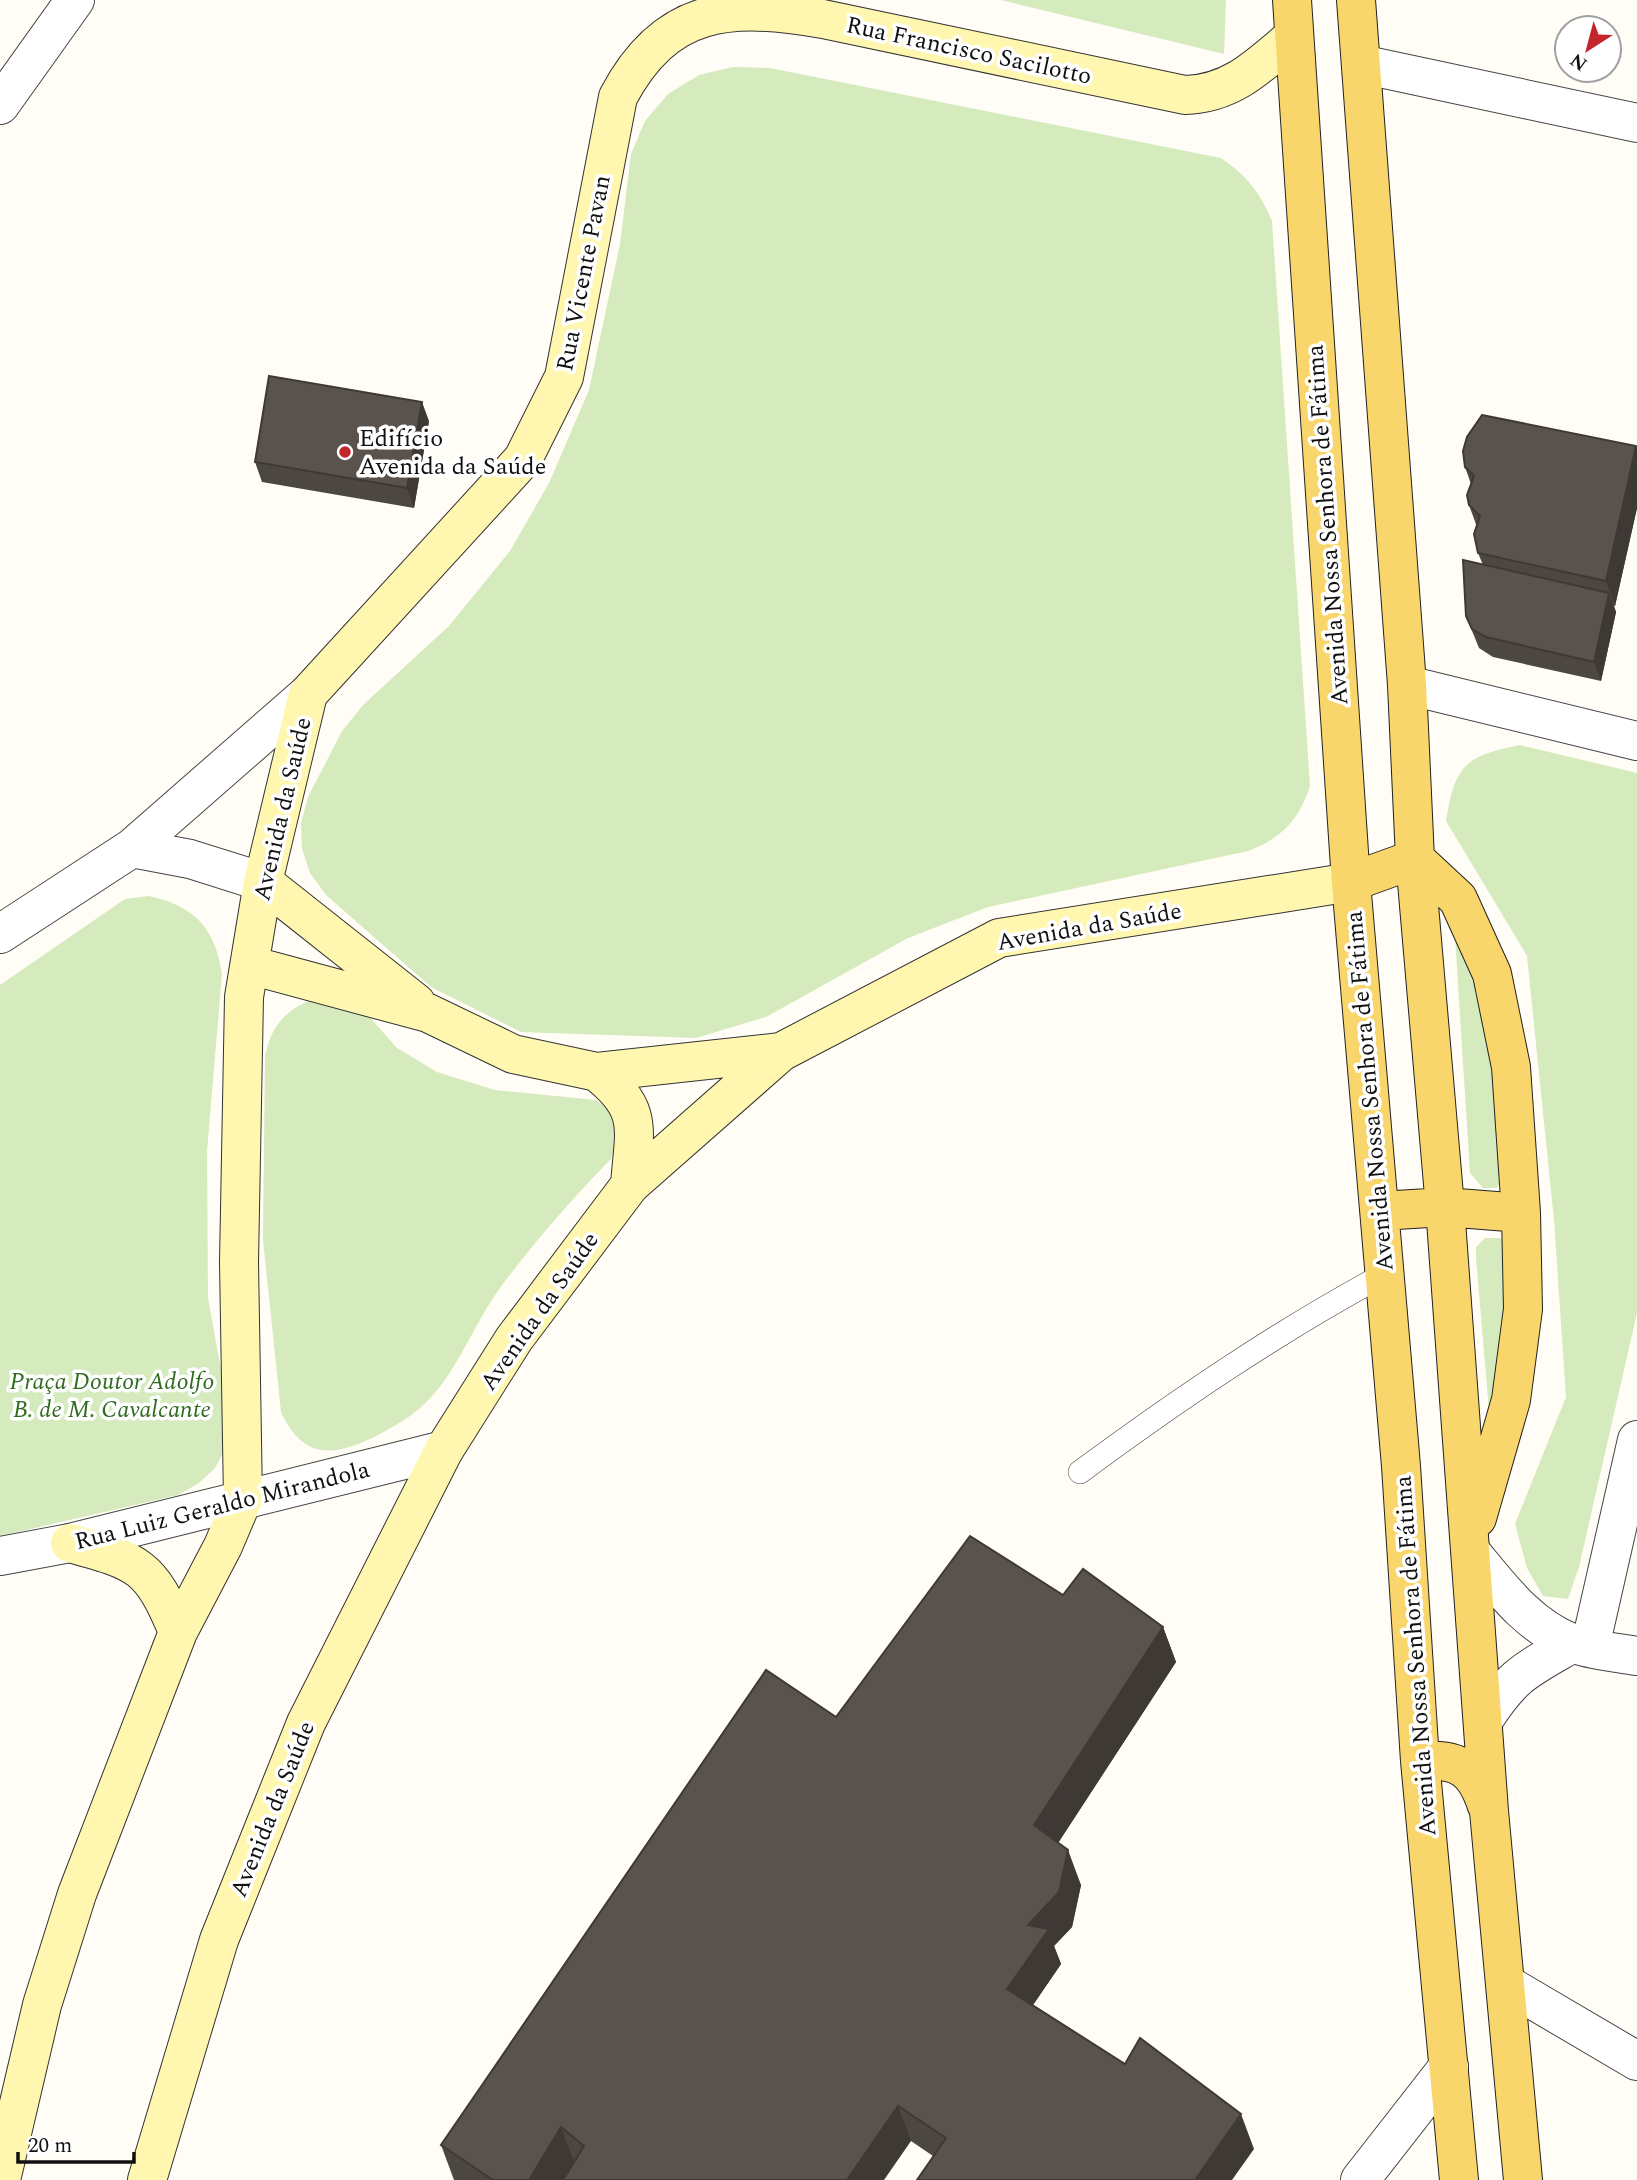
<svg xmlns="http://www.w3.org/2000/svg" width="1637" height="2180" viewBox="0 0 1637 2180" font-family="Spectral,serif">
<rect width="100%" height="100%" fill="#fffdf5"/>
<path fill="#d5ebbd" d="M 1001,0 L 1226,0 L 1224,54 Z
M 733,67 L 770,68 L 1221,158 C 1247,176 1260,192 1272,221 L 1310,786 C 1299,820 1282,838 1248,851 L 988,907 L 908,938 L 766,1017 L 696,1038 L 521,1032 L 431,987 L 326,895 L 310,873 L 302,849 L 301,823 L 308,797 L 342,731 L 364,704 L 449,626 L 510,551 L 549,483 L 589,390 L 620,244 L 631,154 L 645,121 L 668,94 L 699,75 Z
M 1520,745 L 1637,773 L 1637,1313 L 1579,1567 L 1568,1599 L 1543,1596 L 1527,1568 L 1515,1524 L 1566,1397 L 1554,1220 L 1527,956 L 1446,821 C 1455,765 1465,756 1520,745 Z
M 149,896 C 195,906 215,928 222,974 L 207,1151 L 208,1298 L 231,1425 L 226,1447 L 215,1468 L 199,1483 L 178,1495 L 0,1536 L 0,985 L 125,899 Z
M 1454,921 L 1504,1079 L 1508,1177 L 1496,1188 L 1483,1188 L 1470,1173 Z
M 311,1000 L 366,1013 L 397,1048 L 437,1072 L 495,1090 L 596,1100 C 617,1114 622,1136 611,1159 C 571,1200 534,1242 500,1288 C 478,1318 464,1354 442,1384 C 422,1410 405,1421 376,1436 C 334,1457 303,1460 281,1412 L 263,1240 L 265,1056 C 271,1027 284,1011 311,1000 Z
M 1485,1238 L 1500,1238 L 1512,1245 L 1491,1434 L 1476,1258 L 1476,1247 Z"/>
<g fill="none" stroke-linecap="round" stroke-linejoin="round">
<g stroke="#444" stroke-width="24">
<path id="service" d="M 1080,1472 C 1179,1399 1276,1333 1385,1274"/>
</g>
<g stroke="#444" stroke-width="40">
<path id="minor" d="M 1361,64 L 1637,123
M 0,105 L 75,0
M 1407,685 L 1637,741
M 1471,1552 C 1500,1587 1528,1626 1572,1643 C 1592,1651 1616,1652 1637,1656
M 1590,1647 L 1637,1440
M 1483,1721 C 1513,1674 1526,1670 1573,1643
M 1506,1984 L 1637,2061
M 1360,2180 L 1449,2066"/>
</g>
<g stroke="#444" stroke-width="40">
<path id="tertiary" d="M 132,848 L 190,859 L 263,882
M 0,934 L 132,848 L 308,694
M 0,1556 L 70,1543 L 444,1450"/>
</g>
<g stroke="#333" stroke-width="40">
<path id="secondary" d="M 263,882 L 416,1003
M 250,965 L 428,1013 L 513,1054 L 597,1072 L 781,1052
M 597,1072 C 645,1110 634,1129 630,1185
M 70,1543 C 138,1562 150,1564 178,1632
M 1,2180 L 42,2005 L 77,1894 L 178,1632 L 223,1546 L 243,1499 L 239,1262 L 244,997 L 263,882 L 308,694 L 523,459 L 564,377 L 618,97 C 666,6 730,3 823,19 L 1185,95 C 1232,94 1260,65 1294,36
M 147,2180 L 219,1940 L 306,1723 L 444,1450 L 514,1339 L 630,1185 L 781,1052 L 999,938 L 1351,882"/>
</g>
<g stroke="#222" stroke-width="40">
<path id="primary" d="M 1292,0 L 1351,882 L 1401,1466 L 1420,1761 L 1459,2180
M 1356,0 L 1407,685 L 1415,859 L 1445,1207 L 1489,1811 L 1523,2180
M 1415,859 L 1458,899 L 1492,974 L 1511,1067 L 1521,1213 L 1523,1309 L 1511,1400 L 1477,1518
M 1351,882 L 1415,859
M 1380,1211 L 1445,1207 L 1521,1213
M 1420,1761 C 1459,1758 1475,1769 1487,1806"/>
</g>
<use href="#service" stroke="#fff" stroke-width="23"/>
<use href="#minor" stroke="#fff" stroke-width="38"/>
<use href="#tertiary" stroke="#fff" stroke-width="38"/>
<use href="#secondary" stroke="#fff6b0" stroke-width="38"/>
<use href="#primary" stroke="#f9d66b" stroke-width="38"/>
</g>
<path fill="#4d4742" d="M 429,421 L 414,508 L 262,482 L 255,462 Z
M 1636,446 L 1637,448 L 1637,508 L 1615,606 L 1614,606 L 1616,612 L 1601,681 L 1493,657 L 1479,648 L 1466,616 L 1483,565 L 1478,553 L 1477,527 L 1469,505 L 1471,484 L 1465,467 Z
M 1063,1595 L 1163,1627 L 1176,1662 L 1058,1843 L 1081,1885 L 1072,1927 L 1054,1946 L 1061,1964 L 1033,2005 L 1254,2149 L 933,2156 L 911,2141 L 563,2180 L 454,2180 L 441,2145 L 836,1717 Z"/>
<path fill="#3f3936" d="M 422,402 L 429,421 L 414,508 L 407,488 Z
M 1636,446 L 1637,448 L 1637,508 L 1615,606 L 1606,581 Z
M 1609,593 L 1616,612 L 1601,681 L 1594,662 Z
M 1163,1627 L 1176,1662 L 1047,1860 L 1034,1825 Z
M 1068,1850 L 1081,1885 L 1072,1927 L 1054,1946 L 1061,1964 L 1020,2024 L 1007,1989 L 1028,1925 Z
M 898,2106 L 911,2141 L 884,2180 L 847,2180 Z
M 1241,2114 L 1254,2149 L 1232,2180 L 1195,2180 Z
M 561,2127 L 574,2162 L 563,2180 L 529,2180 Z"/>
<path fill="#5a524d" stroke="#3f3936" stroke-width="2" d="M 269,376 L 422,402 L 407,488 L 255,462 Z
M 1482,415 L 1636,446 L 1606,581 L 1478,553 L 1474,534 L 1480,516 L 1469,505 L 1467,495 L 1474,476 L 1465,467 L 1463,451 L 1467,437 Z
M 1463,560 L 1609,593 L 1594,662 L 1486,637 L 1472,629 L 1466,616 Z
M 970,1536 L 1063,1595 L 1083,1569 L 1163,1627 L 1034,1825 L 1068,1850 L 1059,1892 L 1028,1925 L 1049,1929 L 1007,1989 L 1125,2064 L 1140,2038 L 1241,2114 L 1195,2180 L 917,2180 L 946,2138 L 898,2106 L 847,2180 L 563,2180 L 584,2146 L 561,2127 L 529,2180 L 493,2180 L 441,2145 L 766,1670 L 836,1717 Z"/>
<circle fill="#c4262e" stroke="#fff" stroke-width="2.5" cx="345" cy="452" r="7"/>
<g text-anchor="middle" stroke-width="7" stroke-linejoin="round" paint-order="stroke">
<g font-size="24" fill="#111" stroke="#fff">
<text transform="translate(969 50) rotate(12)" y="8">Rua Francisco Sacilotto</text>
<text transform="translate(583 273) rotate(-79)" y="8">Rua Vicente Pavan</text>
<text transform="translate(1327 525) rotate(-94)" y="8">Avenida Nossa Senhora de Fátima</text>
<text transform="translate(282 809) rotate(-77)" y="8">Avenida da Saúde</text>
<text transform="translate(1089 926) rotate(-10)" y="8">Avenida da Saúde</text>
<text transform="translate(1369 1091) rotate(-95)" y="8">Avenida Nossa Senhora de Fátima</text>
<text transform="translate(539 1311) rotate(-55)" y="8">Avenida da Saúde</text>
<text transform="translate(222 1505) rotate(-14)" y="8">Rua Luiz Geraldo Mirandola</text>
<text transform="translate(1415 1656) rotate(-94)" y="8">Avenida Nossa Senhora de Fátima</text>
<text transform="translate(272 1809) rotate(-68)" y="8">Avenida da Saúde</text>
</g>
<g font-size="24" fill="#111" stroke="#fff" text-anchor="start">
<text x="359" y="446">Edifício<tspan x="359" dy="28">Avenida da Saúde</tspan></text>
</g>
<g font-size="24" font-style="italic" fill="#2f6b1f" stroke="#fff">
<text x="112" y="1389">Praça Doutor Adolfo<tspan x="112" dy="28">B. de M. Cavalcante</tspan></text>
</g>
</g>
<g transform="translate(1588 49) rotate(216)"><circle r="33" fill="#ffffff" stroke="#a0a0a0" stroke-width="2"/>
<path d="M0-5L12 26L0 18L-12 26Z" fill="#c4262e"/>
<text y="-10" font-size="19" font-weight="bold" text-anchor="middle" fill="#111111">N</text>
</g>
<path d="M18 2152v10h116v-10" fill="none" stroke="#111111" stroke-width="3.5"/>
<text x="28" y="2152" font-size="21" fill="#111111" stroke="#ffffff" stroke-width="5" paint-order="stroke">20 m</text>
</svg>
